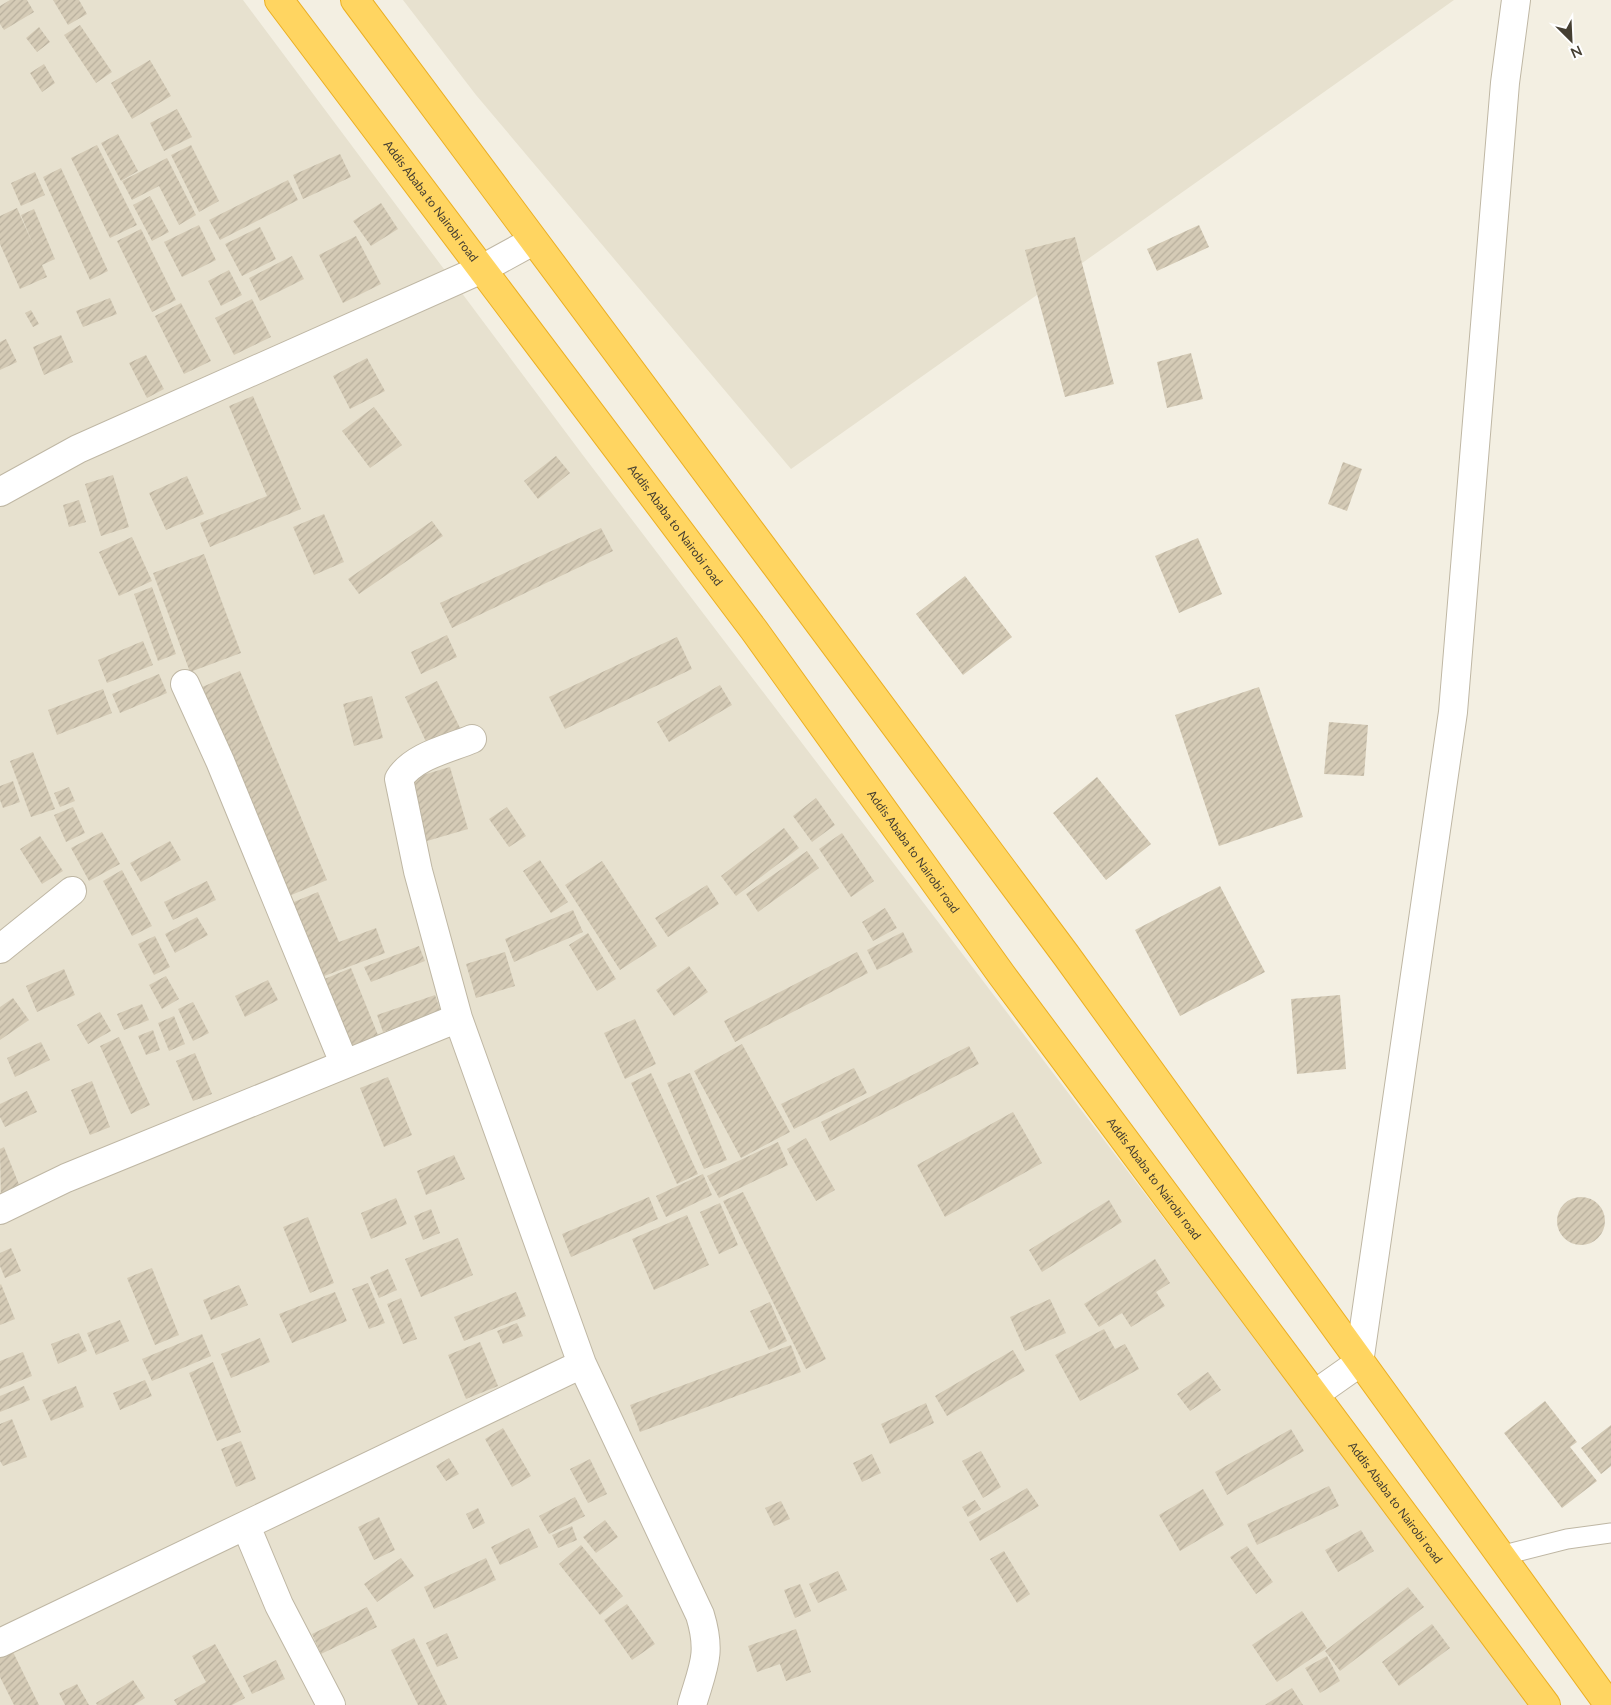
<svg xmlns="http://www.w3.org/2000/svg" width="1611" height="1705" viewBox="0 0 1611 1705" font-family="Lato,sans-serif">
<defs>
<pattern id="building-hatch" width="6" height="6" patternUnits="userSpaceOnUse" patternTransform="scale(1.25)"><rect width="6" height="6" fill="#d5cbb6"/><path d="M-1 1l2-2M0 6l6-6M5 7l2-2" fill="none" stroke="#b8af9d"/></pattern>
</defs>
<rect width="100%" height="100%" fill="#f3efe2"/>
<path fill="#e7e1cf" d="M 0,0 L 243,0 L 582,454 L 1534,1705 L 0,1705 Z
M 403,0 L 1454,0 L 791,469 L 476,95 Z"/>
<path fill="url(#building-hatch)" d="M 10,0 L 27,0 L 34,12 L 4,30 L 0,24 L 0,6 Z
M 53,0 L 79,0 L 87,14 L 68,25 Z
M 80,25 L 112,72 L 96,83 L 64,35 Z
M 39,27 L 50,42 L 37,52 L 26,38 Z
M 150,60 L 171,96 L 132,119 L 111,83 Z
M 44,64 L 55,83 L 42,92 L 30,73 Z
M 177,109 L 192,137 L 164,151 L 150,123 Z
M 118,134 L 138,171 L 121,181 L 101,143 Z
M 97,145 L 137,225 L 110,238 L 71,158 Z
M 191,145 L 219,201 L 199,212 L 171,155 Z
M 340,154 L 351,177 L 303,199 L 293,175 Z
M 167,158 L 196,215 L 179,225 L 159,186 L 132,200 L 122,181 Z
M 61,168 L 108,271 L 90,280 L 43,177 Z
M 35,172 L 45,195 L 21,206 L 11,183 Z
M 288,180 L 298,200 L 220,240 L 209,220 Z
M 150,196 L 169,232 L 152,241 L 133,205 Z
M 381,203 L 398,229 L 371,246 L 353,221 Z
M 17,208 L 34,247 L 21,215 L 34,209 L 55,259 L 42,265 L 47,277 L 20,289 L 0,244 L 0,216 Z
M 199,225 L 216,260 L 182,277 L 164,242 Z
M 1199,225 L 1209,247 L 1157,271 L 1147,249 Z
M 260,227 L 276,259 L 242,276 L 225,244 Z
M 141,229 L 176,300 L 152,312 L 117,241 Z
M 356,236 L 381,284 L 343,303 L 319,255 Z
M 1075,237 L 1114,384 L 1065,397 L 1025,250 Z
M 292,256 L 304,279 L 260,301 L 249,278 Z
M 229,270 L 242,295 L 221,306 L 208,281 Z
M 110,298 L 117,314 L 83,327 L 76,311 Z
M 252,299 L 271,337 L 234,355 L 215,318 Z
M 181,303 L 211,361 L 184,374 L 155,316 Z
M 31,310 L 39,324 L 33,327 L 25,313 Z
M 61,335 L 73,362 L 44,375 L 33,347 Z
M 6,339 L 17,362 L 0,370 L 0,342 Z
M 1191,353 L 1203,399 L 1167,408 L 1157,362 Z
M 146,355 L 164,389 L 147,398 L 129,363 Z
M 367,358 L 385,391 L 350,409 L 333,376 Z
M 253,396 L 301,509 L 210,547 L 200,523 L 267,496 L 229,406 Z
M 374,407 L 402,445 L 370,468 L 342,431 Z
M 556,456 L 570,473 L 538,499 L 524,481 Z
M 1343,462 L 1362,469 L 1347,511 L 1328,504 Z
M 113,475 L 129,527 L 101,536 L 85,484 Z
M 187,476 L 204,514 L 166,530 L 149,493 Z
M 79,500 L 86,522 L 69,527 L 63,505 Z
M 324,514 L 344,562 L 314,575 L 293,527 Z
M 432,521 L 443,536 L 359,594 L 348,579 Z
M 601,528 L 613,551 L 452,628 L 440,603 Z
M 132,537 L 152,581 L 119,596 L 99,552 Z
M 1198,538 L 1222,594 L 1179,613 L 1155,556 Z
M 204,554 L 241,653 L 190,672 L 153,573 Z
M 965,576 L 1012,637 L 963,675 L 916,614 Z
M 152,587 L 176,654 L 158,661 L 134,594 Z
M 447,635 L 457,657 L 421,674 L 411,652 Z
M 677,637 L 692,669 L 565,729 L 549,697 Z
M 143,641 L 153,665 L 107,683 L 98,660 Z
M 240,671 L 327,880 L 282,899 L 195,690 Z
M 159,674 L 167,693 L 120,713 L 112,694 Z
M 437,681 L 462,732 L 429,748 L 405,697 Z
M 720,685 L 732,705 L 669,742 L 657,722 Z
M 1259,687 L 1303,817 L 1219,846 L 1175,715 Z
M 103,689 L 112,713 L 57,735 L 48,710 Z
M 372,696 L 383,738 L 354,746 L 343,704 Z
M 1329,722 L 1368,725 L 1364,776 L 1324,774 Z
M 33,752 L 55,809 L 31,817 L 10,761 Z
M 450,767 L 468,829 L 427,841 L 409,779 Z
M 1097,777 L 1151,844 L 1106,880 L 1053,813 Z
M 13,781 L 20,802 L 3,808 L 0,800 L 0,786 Z
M 69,787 L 75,801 L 60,807 L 54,793 Z
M 816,798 L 835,825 L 812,842 L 793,816 Z
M 73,807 L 85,833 L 66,842 L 54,815 Z
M 507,807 L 526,836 L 509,847 L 489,819 Z
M 784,828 L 799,848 L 736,896 L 721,876 Z
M 102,832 L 120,864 L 89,881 L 71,848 Z
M 842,833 L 874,881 L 851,897 L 819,849 Z
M 40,836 L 63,871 L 42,884 L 20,849 Z
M 170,841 L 181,860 L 141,882 L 130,863 Z
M 807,851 L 819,868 L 758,912 L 746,894 Z
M 540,860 L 568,902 L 551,913 L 523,871 Z
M 602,861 L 657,946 L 620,970 L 565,885 Z
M 122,870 L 152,926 L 132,936 L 103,881 Z
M 207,881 L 216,900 L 173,920 L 164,902 Z
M 707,885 L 719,904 L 668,937 L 655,918 Z
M 1220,886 L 1265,972 L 1180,1016 L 1135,930 Z
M 318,892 L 339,942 L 376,928 L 385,953 L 319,978 L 289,904 Z
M 885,908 L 897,928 L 873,941 L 862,922 Z
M 573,910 L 583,932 L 514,962 L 505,939 Z
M 197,917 L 208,935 L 175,953 L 165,934 Z
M 903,932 L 913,952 L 877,970 L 867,950 Z
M 588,933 L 616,979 L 597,991 L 569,945 Z
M 155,936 L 170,967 L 154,975 L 138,944 Z
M 419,946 L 425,961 L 371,982 L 364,967 Z
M 505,952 L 515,986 L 476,998 L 466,964 Z
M 857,952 L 868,973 L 735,1042 L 724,1021 Z
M 689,966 L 708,992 L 674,1016 L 656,990 Z
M 351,968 L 378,1035 L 350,1047 L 322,980 Z
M 64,969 L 75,995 L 37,1012 L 26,986 Z
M 166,976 L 179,999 L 162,1009 L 149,985 Z
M 268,980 L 278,1000 L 245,1017 L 235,996 Z
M 435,995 L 441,1012 L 383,1032 L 377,1015 Z
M 1340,995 L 1346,1069 L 1297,1074 L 1291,999 Z
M 13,998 L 29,1020 L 0,1040 L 0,1007 Z
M 193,1002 L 209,1033 L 193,1041 L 178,1009 Z
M 142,1004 L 149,1020 L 124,1030 L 117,1014 Z
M 100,1012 L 111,1031 L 88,1044 L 77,1025 Z
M 174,1016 L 185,1044 L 169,1051 L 158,1023 Z
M 635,1019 L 656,1064 L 625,1079 L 604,1033 Z
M 153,1030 L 160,1050 L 146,1055 L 138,1036 Z
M 119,1037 L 150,1105 L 131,1114 L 100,1046 Z
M 41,1042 L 50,1060 L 15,1077 L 7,1058 Z
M 742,1044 L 790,1132 L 741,1158 L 694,1071 Z
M 969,1046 L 979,1064 L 830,1141 L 821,1122 Z
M 195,1053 L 212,1094 L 193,1101 L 176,1061 Z
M 854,1068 L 867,1093 L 794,1129 L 781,1104 Z
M 651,1073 L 698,1174 L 677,1184 L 631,1083 Z
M 690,1073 L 727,1160 L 704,1169 L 667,1083 Z
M 388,1077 L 412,1135 L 384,1147 L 360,1088 Z
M 92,1081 L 110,1127 L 90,1135 L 71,1090 Z
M 27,1091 L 37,1112 L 5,1127 L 0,1117 L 0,1104 Z
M 1013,1112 L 1042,1163 L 945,1217 L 917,1165 Z
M 806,1138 L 835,1190 L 816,1201 L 787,1149 Z
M 778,1142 L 788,1165 L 719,1198 L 707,1176 Z
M 4,1147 L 20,1187 L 1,1195 L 0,1149 Z
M 454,1155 L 465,1179 L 426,1195 L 417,1171 Z
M 703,1174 L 712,1195 L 666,1217 L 656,1196 Z
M 743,1192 L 826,1359 L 806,1369 L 723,1201 Z
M1557 1221a24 24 0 1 1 48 0a24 24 0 1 1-48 0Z
M 649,1197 L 658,1219 L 571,1257 L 562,1234 Z
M 396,1198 L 407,1224 L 371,1239 L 361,1213 Z
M 1109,1200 L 1122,1222 L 1042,1272 L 1029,1250 Z
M 720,1203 L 738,1245 L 719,1254 L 700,1212 Z
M 431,1209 L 440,1233 L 423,1240 L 414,1216 Z
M 687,1215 L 709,1265 L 654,1290 L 632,1239 Z
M 308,1217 L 334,1283 L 310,1293 L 283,1227 Z
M 458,1238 L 473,1275 L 421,1297 L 405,1259 Z
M 11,1248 L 21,1271 L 5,1278 L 0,1266 L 0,1253 Z
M 1155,1259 L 1170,1283 L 1156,1292 L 1165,1306 L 1131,1327 L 1122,1313 L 1099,1327 L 1084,1304 Z
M 152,1268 L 179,1335 L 155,1345 L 127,1278 Z
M 388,1269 L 397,1290 L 379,1298 L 370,1277 Z
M 368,1283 L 385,1323 L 369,1329 L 352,1289 Z
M 1,1284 L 15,1319 L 0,1325 L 0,1285 Z
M 239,1285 L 248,1305 L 211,1320 L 203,1300 Z
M 335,1292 L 347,1321 L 292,1343 L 279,1314 Z
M 516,1292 L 526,1316 L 464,1341 L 454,1317 Z
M 401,1298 L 417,1339 L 403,1344 L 387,1304 Z
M 1050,1299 L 1066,1333 L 1025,1351 L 1010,1317 Z
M 770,1302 L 787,1341 L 769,1350 L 750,1311 Z
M 120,1320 L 129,1341 L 96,1355 L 87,1333 Z
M 517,1323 L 523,1336 L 503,1344 L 497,1331 Z
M 1104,1329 L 1115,1349 L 1125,1344 L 1139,1369 L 1080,1401 L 1055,1355 Z
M 79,1333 L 87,1351 L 58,1364 L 51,1344 Z
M 202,1334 L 211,1356 L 152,1381 L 142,1359 Z
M 260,1338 L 270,1362 L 231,1378 L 221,1354 Z
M 480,1342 L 498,1386 L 466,1399 L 448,1355 Z
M 791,1345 L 801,1372 L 640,1432 L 630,1405 Z
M 1013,1350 L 1025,1371 L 947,1416 L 935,1396 Z
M 23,1352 L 32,1376 L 0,1389 L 0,1361 Z
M 213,1362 L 241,1432 L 217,1441 L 189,1373 Z
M 1208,1372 L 1221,1390 L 1190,1411 L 1177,1394 Z
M 145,1380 L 152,1396 L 120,1410 L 113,1393 Z
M 24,1386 L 30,1400 L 0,1412 L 0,1396 Z
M 76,1386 L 84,1407 L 51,1421 L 42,1400 Z
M 1545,1401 L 1577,1442 L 1570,1447 L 1597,1481 L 1562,1508 L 1504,1433 Z
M 926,1403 L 934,1423 L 890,1444 L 881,1424 Z
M 12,1419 L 27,1457 L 3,1466 L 0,1461 L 0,1424 Z
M 1611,1425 L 1611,1466 L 1601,1474 L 1581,1448 Z
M 503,1428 L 531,1476 L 512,1487 L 485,1439 Z
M 1291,1429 L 1304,1451 L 1227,1495 L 1215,1472 Z
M 241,1441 L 256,1479 L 236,1487 L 221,1449 Z
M 981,1451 L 1001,1487 L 983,1498 L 962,1461 Z
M 872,1454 L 881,1473 L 862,1482 L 853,1463 Z
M 449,1458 L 459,1474 L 446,1481 L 436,1466 Z
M 590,1459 L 607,1494 L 588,1503 L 570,1469 Z
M 1329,1486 L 1339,1506 L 1257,1545 L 1247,1524 Z
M 1027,1488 L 1039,1506 L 980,1541 L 969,1522 Z
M 1203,1489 L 1224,1525 L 1180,1551 L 1159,1515 Z
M 575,1497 L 585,1516 L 549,1534 L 539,1516 Z
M 975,1500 L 981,1509 L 968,1517 L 962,1507 Z
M 781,1501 L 790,1519 L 774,1526 L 765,1508 Z
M 478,1508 L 485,1523 L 473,1529 L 466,1514 Z
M 379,1517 L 395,1550 L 374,1560 L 358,1527 Z
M 605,1520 L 618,1537 L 596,1553 L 583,1537 Z
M 572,1526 L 577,1540 L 558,1548 L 552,1535 Z
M 529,1528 L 538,1547 L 500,1565 L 491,1547 Z
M 1361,1530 L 1374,1551 L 1338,1572 L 1325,1550 Z
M 581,1545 L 623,1596 L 600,1615 L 559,1564 Z
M 1247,1546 L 1273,1582 L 1256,1594 L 1230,1557 Z
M 1004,1551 L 1030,1594 L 1017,1603 L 990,1559 Z
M 401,1558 L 414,1576 L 377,1602 L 364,1584 Z
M 486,1558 L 496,1580 L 434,1609 L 424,1587 Z
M 838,1571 L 847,1590 L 818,1603 L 809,1584 Z
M 800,1584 L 811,1611 L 795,1618 L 784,1590 Z
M 1408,1587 L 1424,1607 L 1340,1671 L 1325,1651 Z
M 627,1604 L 655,1644 L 632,1660 L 604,1620 Z
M 367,1607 L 377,1627 L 321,1654 L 312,1634 Z
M 1302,1611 L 1327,1648 L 1277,1682 L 1252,1645 Z
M 1432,1624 L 1450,1648 L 1399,1686 L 1382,1662 Z
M 796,1629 L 811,1672 L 786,1681 L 780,1664 L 757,1672 L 748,1646 Z
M 447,1633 L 458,1658 L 437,1667 L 426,1643 Z
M 414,1638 L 447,1705 L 418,1705 L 391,1650 Z
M 215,1644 L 245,1698 L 232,1705 L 177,1705 L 174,1700 L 206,1682 L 192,1656 Z
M 13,1652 L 39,1705 L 14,1705 L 0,1677 L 0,1658 Z
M 1327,1656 L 1340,1681 L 1320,1693 L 1305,1668 Z
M 276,1660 L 285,1679 L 252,1694 L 243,1676 Z
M 133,1680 L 145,1698 L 134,1705 L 97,1705 L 96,1703 Z
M 77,1684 L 89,1705 L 65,1705 L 59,1693 Z
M 1292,1688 L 1303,1705 L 1265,1705 Z"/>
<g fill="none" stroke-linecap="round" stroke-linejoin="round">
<g stroke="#bfb7a4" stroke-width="21">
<path id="lane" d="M 1500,1556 L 1567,1539 L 1611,1533"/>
</g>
<g stroke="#bfb7a4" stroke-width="30">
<path id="street" d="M 0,492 L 78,449 L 482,269 L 533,241
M 185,684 L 220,761 L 344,1063
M 0,949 L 72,891
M 458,1018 L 418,871 L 399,779 C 413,756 448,749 472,739
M 0,1210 L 66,1178 L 458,1018 L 582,1364 L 0,1643
M 582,1364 L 700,1615 C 712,1654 703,1667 692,1705
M 1315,1394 L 1359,1363 L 1453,712 L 1505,83 L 1516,0
M 246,1526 L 279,1605 L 331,1705"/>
</g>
<g stroke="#ebaf23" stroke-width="30">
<g id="highway">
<path id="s1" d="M 279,0 L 754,630 L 1001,974 L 1546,1705"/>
<path d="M 355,0 L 1066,955 L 1609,1705"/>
</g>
</g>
<use href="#lane" stroke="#fff" stroke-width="19"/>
<use href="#street" stroke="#fff" stroke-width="28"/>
<use href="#highway" stroke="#ffd561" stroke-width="28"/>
</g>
<g text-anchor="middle" stroke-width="4" stroke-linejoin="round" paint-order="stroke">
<g font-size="12" fill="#453f32" stroke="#fff">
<text dy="4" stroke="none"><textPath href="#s1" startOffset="252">Addis Ababa to Nairobi road</textPath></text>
<text dy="4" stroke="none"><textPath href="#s1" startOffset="658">Addis Ababa to Nairobi road</textPath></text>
<text dy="4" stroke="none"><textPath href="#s1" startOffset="1062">Addis Ababa to Nairobi road</textPath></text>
<text dy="4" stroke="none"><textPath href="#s1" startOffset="1468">Addis Ababa to Nairobi road</textPath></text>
<text dy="4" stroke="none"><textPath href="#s1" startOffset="1872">Addis Ababa to Nairobi road</textPath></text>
</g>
</g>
<g transform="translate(1571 40) rotate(156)" stroke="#ffffff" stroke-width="4" paint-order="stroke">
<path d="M0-4L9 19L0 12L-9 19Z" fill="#453f32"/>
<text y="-8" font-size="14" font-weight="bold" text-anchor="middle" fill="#453f32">N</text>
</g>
</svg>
